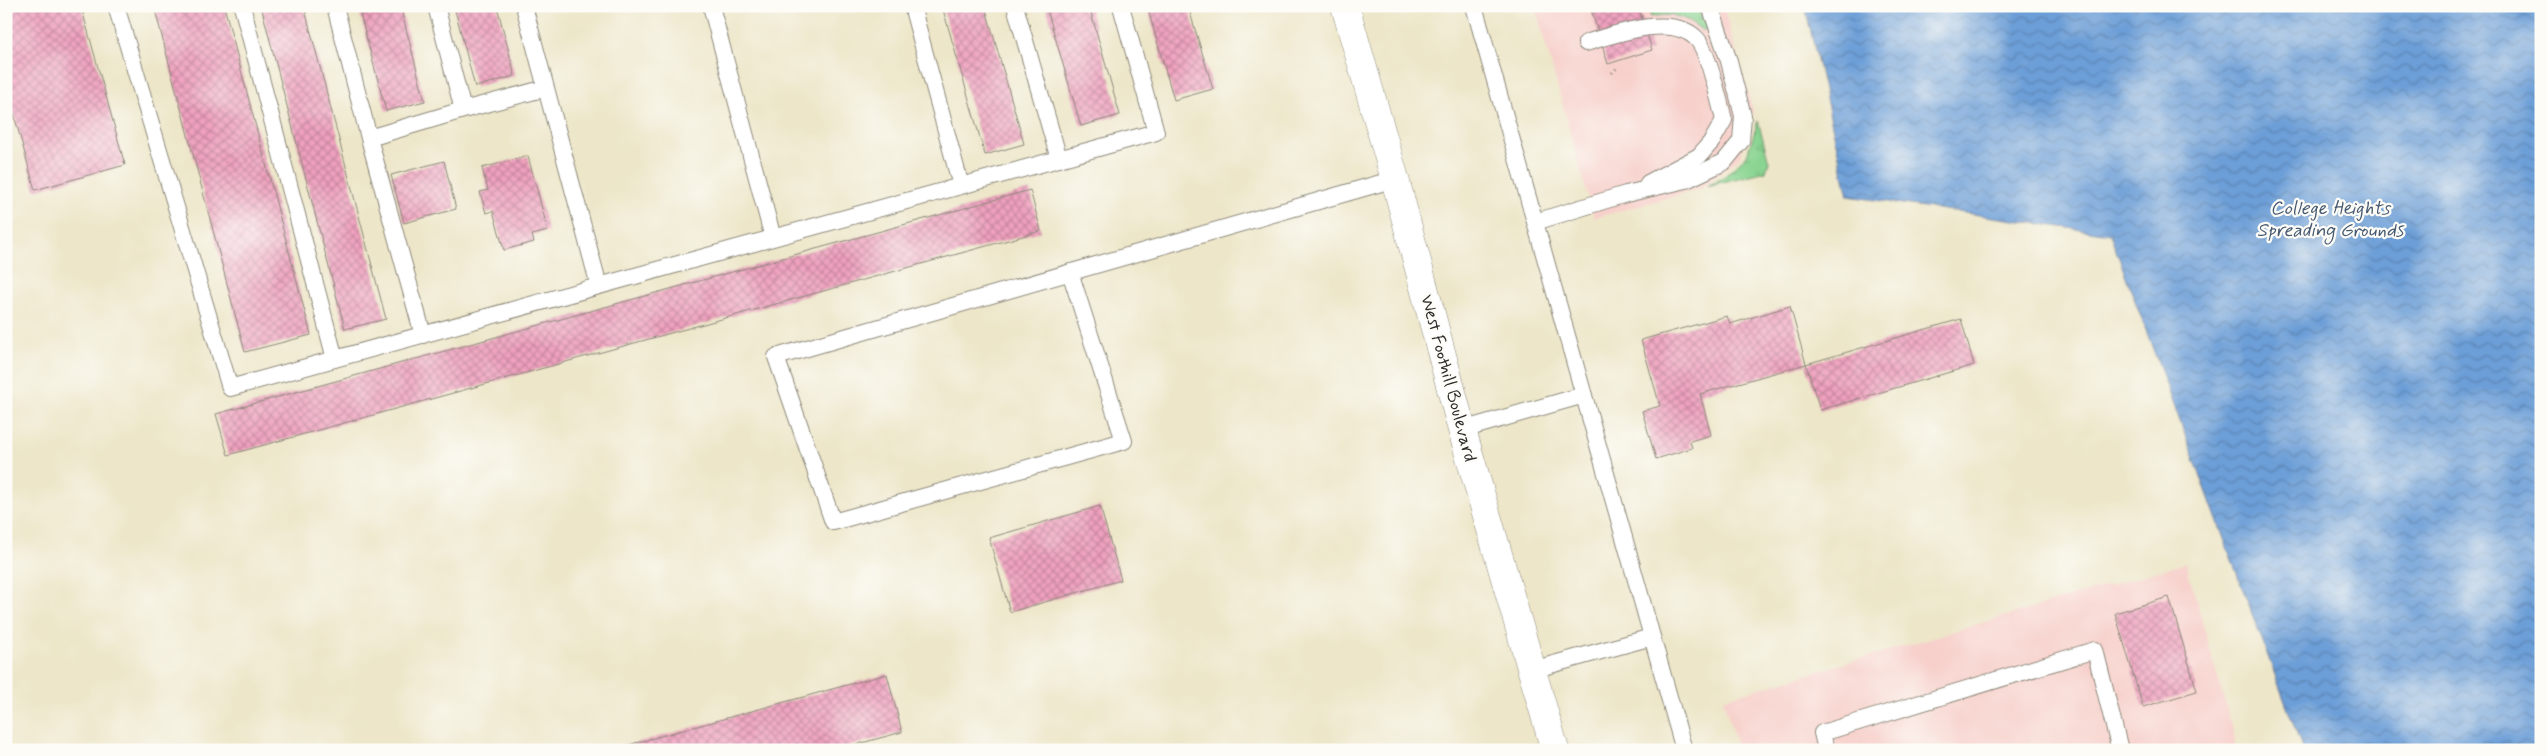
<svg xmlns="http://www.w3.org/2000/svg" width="2547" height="756" viewBox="0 0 2547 756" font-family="Mynerve,sans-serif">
<defs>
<pattern id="grass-tufts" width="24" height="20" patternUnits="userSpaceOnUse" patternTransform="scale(1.25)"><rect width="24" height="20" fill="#8ad491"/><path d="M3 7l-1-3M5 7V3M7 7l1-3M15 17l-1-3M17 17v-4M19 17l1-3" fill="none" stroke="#77b67d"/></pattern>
<pattern id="water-waves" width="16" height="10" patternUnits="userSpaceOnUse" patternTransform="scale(1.25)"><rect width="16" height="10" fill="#6c9ed7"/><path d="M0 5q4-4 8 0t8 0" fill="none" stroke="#5981af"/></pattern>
<pattern id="building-cross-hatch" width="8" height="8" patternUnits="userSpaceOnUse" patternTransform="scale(1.25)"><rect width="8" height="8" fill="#efa1be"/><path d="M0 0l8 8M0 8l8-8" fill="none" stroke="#c2839b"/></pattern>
</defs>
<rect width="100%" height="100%" fill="#fdfcf7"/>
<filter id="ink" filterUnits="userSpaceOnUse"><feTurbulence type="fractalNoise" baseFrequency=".02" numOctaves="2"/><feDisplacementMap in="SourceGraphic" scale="10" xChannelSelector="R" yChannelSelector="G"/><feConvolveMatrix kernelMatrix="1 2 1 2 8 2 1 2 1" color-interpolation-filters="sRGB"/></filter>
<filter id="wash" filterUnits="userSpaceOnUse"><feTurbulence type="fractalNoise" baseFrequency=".0096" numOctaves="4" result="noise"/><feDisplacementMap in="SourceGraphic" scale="20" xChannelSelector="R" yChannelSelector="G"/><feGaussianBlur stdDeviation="1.12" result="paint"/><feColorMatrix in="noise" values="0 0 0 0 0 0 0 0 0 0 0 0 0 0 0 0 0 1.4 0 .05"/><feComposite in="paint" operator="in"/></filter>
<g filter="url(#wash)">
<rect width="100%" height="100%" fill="#ede6c9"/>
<path fill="#f7d0cb" d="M 1535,6 L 1723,6 L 1753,111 L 1740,157 L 1700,189 L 1594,218 Z
M 2186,563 L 2238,750 L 1738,750 L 1723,699 Z"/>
<path fill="url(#grass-tufts)" stroke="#5a805e" d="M 1647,6 L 1694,6 L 1709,27 L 1703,31 C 1686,17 1673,12 1651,17 Z
M 1758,121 L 1769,162 L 1766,171 L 1707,186 L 1723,178 L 1747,155 Z"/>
<path fill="url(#water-waves)" stroke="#4c6481" d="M 1805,6 L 2541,6 L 2541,750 L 2303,750 L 2110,234 L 1848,196 Z"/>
<g id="blocks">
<path fill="url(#building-cross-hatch)" d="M 6,6 L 81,6 L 125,165 L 35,190 L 6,86 Z
M 154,6 L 224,6 L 311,335 L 245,352 Z
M 261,6 L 304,6 L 386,319 L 345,329 Z
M 358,6 L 400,6 L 425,101 L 386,111 Z
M 454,6 L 497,6 L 515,76 L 475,87 Z
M 942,6 L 985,6 L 1024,144 L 985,155 Z
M 1046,6 L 1089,6 L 1120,115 L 1081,126 Z
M 1147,6 L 1188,6 L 1213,89 L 1174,100 Z
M 1590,6 L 1638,6 L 1652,50 L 1608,64 Z
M 528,156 L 548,231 L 532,235 L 534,242 L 504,250 L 493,211 L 486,213 L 480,192 L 488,190 L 482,168 Z
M 444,161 L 456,209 L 404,223 L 391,175 Z
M 1030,190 L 1041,231 L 228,455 L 216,414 Z
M 1790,306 L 1806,364 L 1700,394 L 1711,435 L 1690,441 L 1692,448 L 1656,459 L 1642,411 L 1660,406 L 1641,340 L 1727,316 L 1730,324 Z
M 1961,319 L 1974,365 L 1820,410 L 1806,364 Z
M 1100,506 L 1121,580 L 1010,612 L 989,538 Z
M 2169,597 L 2197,691 L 2143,707 L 2115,613 Z
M 887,674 L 902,732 L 836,750 L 610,750 Z"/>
</g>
</g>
<g filter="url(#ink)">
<use href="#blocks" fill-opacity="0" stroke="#8c887a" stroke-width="1"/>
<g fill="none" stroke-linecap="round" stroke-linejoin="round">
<g stroke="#8c887a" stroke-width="18">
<path id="lane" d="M 116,6 L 230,388 L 1156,132 L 1121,6
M 242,6 L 335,359
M 335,6 L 369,138 L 463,110
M 436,6 L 463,110 L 546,88
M 524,6 L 599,286
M 711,6 L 773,238
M 912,6 L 961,186
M 1015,6 L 1059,159
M 1474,6 L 1684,750
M 1586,43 C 1615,34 1673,13 1697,39 C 1707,49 1720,103 1724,120 L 1712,141 L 1699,156 L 1648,183
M 369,138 L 423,335
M 1535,222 L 1626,194 L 1686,180 L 1724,162 L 1741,141 L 1743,116 L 1729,61 L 1710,6
M 1070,272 L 1124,441 L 833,522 L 776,357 L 1395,179
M 1462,430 L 1584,395
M 1532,670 L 1652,637
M 1826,750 L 1822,733 L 2095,650 L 2120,750"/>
</g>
<g stroke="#8c887a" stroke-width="29">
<path id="primary" d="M 1345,6 L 1395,179 L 1462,430 L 1555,750"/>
</g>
<path stroke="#8c887a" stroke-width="3" stroke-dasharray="1 4" stroke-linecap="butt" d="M 1612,73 L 1619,66"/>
<use href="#lane" stroke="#fff" stroke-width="16"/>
<use href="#primary" stroke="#fff" stroke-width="28"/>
</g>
</g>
<g text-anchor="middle" stroke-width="4.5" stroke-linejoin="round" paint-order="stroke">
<g font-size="18" fill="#2b2b2b" stroke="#fdfcf7">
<text transform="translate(1449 378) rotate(75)" y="6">West Foothill Boulevard</text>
</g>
<g font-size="19" font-style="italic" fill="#455970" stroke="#fdfcf7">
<text x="2330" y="214">College Heights<tspan x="2330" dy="22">Spreading Grounds</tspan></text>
</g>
</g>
<rect width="2547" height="756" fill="none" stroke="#fdfcf7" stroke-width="25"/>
</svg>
